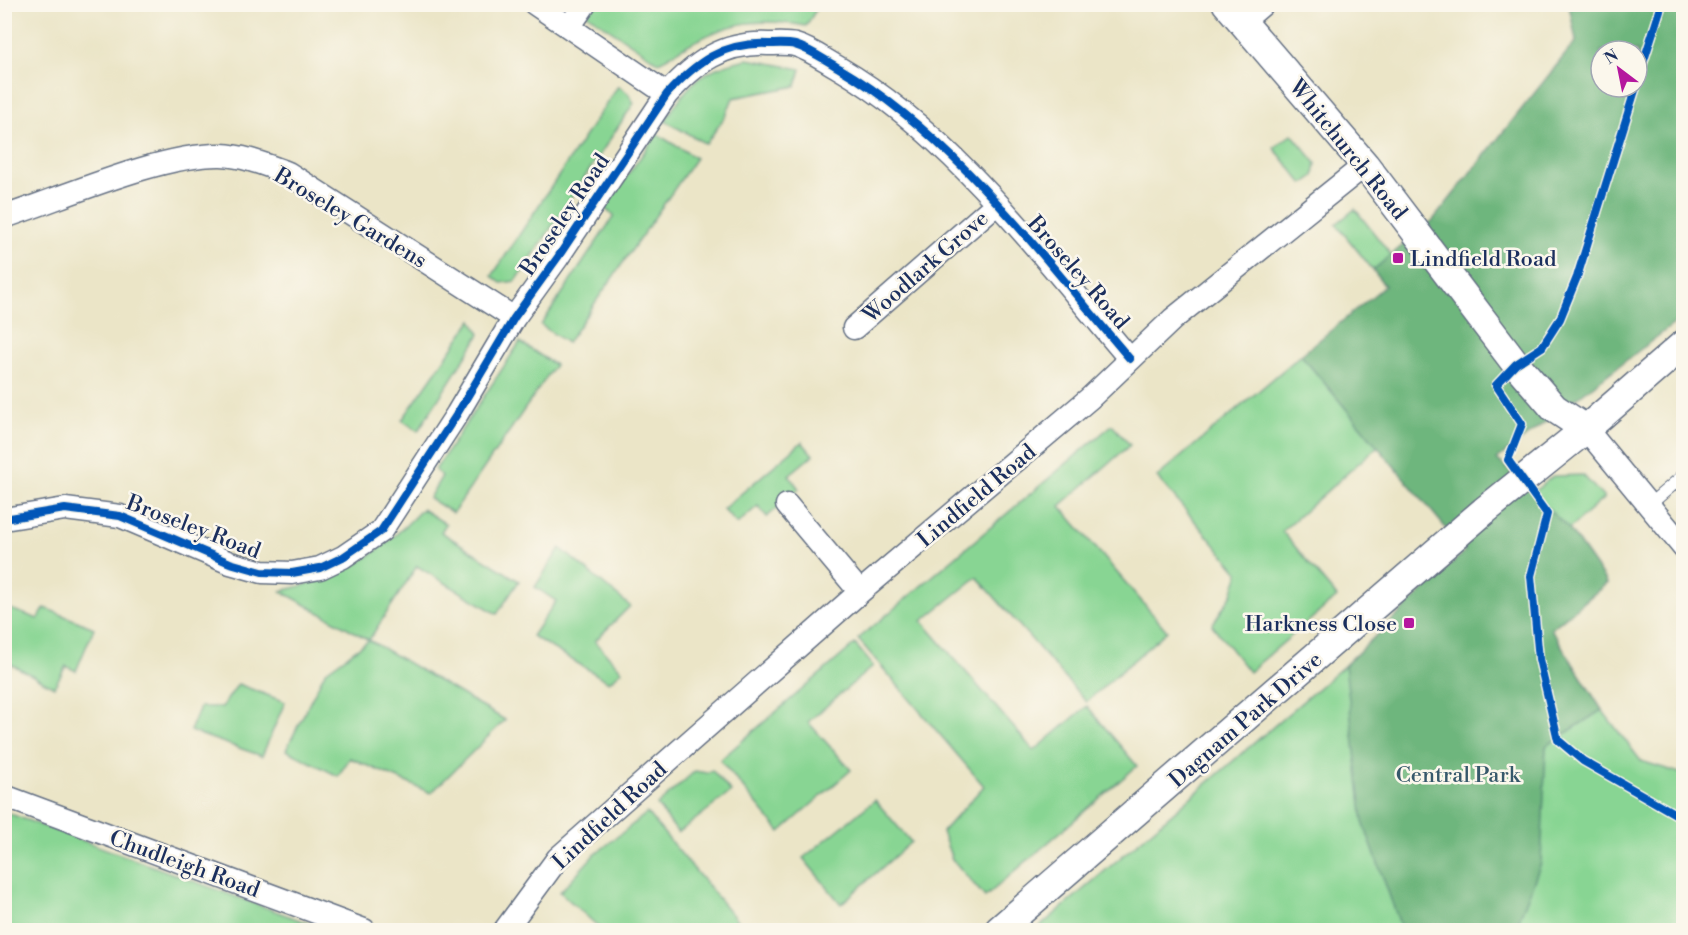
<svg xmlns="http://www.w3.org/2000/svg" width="1688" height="935" viewBox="0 0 1688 935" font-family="'Libre Bodoni',serif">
<rect width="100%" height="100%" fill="#fbf7ec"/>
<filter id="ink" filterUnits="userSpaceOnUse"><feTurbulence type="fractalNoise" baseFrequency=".0167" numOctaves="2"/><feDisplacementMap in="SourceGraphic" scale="12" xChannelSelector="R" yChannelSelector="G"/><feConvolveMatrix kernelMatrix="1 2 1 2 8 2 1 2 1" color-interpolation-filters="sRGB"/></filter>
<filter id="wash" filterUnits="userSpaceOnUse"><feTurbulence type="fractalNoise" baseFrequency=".008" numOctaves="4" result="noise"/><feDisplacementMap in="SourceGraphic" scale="24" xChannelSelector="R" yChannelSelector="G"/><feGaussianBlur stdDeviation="1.35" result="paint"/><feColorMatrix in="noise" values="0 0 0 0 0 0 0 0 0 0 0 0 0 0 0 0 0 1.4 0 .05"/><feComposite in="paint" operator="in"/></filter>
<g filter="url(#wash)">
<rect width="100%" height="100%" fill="#ebe5c7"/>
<path fill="#88d593" stroke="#528278" stroke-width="1.5" d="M 593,4 L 819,5 L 806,26 C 757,17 730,22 686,46 C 676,51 669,58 658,62 L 587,14 Z
M 748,59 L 801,69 L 796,86 L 733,98 L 726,115 L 706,144 L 665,121 C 689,83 701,68 748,59 Z
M 618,86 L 628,93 L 634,103 L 516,281 L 501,283 L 492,276 Z
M 657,134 L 696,158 L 567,343 L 541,325 L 614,216 L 604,208 Z
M 1292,134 L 1316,163 L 1314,176 L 1303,184 L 1274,148 Z
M 1355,209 L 1392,256 L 1373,270 L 1336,224 Z
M 472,320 L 480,334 L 418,431 L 402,420 Z
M 520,342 L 555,365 L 453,513 L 429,498 L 442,476 L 435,470 Z
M 1301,355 L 1378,446 L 1282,531 L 1337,597 L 1249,672 L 1212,625 L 1232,594 L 1239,573 L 1157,477 Z
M 1112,425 L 1130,445 L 1060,506 L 1167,631 L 1086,702 L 977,577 L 922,621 L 1034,751 L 1087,706 L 1137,766 L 985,897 L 952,859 L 942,832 L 984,786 L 858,639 Z
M 802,442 L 813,455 L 789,475 L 799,489 L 767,517 L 758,506 L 737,524 L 723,509 Z
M 1583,475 L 1604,498 L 1569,529 L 1607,583 L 1551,629 L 1602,710 L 1641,761 L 1683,774 L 1683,930 L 1036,930 L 1345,665 L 1492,526 L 1553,476 Z
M 422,509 L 446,524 L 441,532 L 519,581 L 497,614 L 417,566 L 369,640 L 505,720 L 431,793 L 350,758 L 338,776 L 286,750 L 325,672 L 369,640 L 281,591 C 345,576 377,557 422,509 Z
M 560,548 L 630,606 L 595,641 L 622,671 L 609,682 L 532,636 L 556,601 L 535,587 Z
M 45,608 L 94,628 L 76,671 L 66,666 L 54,687 L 5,661 L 5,614 L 11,609 L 38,619 Z
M 855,644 L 873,666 L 808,722 L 851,770 L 780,832 L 720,760 Z
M 238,684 L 285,702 L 262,756 L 190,731 L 200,707 L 222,707 Z
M 712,770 L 731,792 L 678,833 L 657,805 L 695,771 L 707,773 Z
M 875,800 L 911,842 L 841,904 L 803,858 Z
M 5,812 L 327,930 L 5,930 Z
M 647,813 L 745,930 L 602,930 L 560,892 L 593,856 Z"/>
<path fill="#6eb67d" stroke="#44726e" stroke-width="1.5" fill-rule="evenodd" d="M 1569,5 L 1683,5 L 1683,317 L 1497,459 L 1569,529 L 1607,583 L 1551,629 L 1602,710 L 1546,746 L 1541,863 L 1515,930 L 1402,930 L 1363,822 L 1345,665 L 1465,551 L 1301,355 L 1385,286 L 1373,270 L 1433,220 L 1576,41 ZM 1601,51 L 1637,51 L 1637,87 L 1601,87 Z"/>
</g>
<g filter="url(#ink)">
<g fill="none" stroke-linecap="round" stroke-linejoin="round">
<g stroke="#646f83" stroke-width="14">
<path id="service" d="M 1649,505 L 1684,475"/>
</g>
<g stroke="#646f83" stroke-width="25">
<path id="minor" d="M 535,4 L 667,94
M 1242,22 L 1263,4
M 569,27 L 585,4
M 4,217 C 65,197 160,154 221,155 C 245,156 266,165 288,173 L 514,318
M 854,328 L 996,204
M 1586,429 L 1684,548
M 787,505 L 860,592
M 4,519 L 65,509 L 120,516 L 230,563 L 262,572 L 292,573 L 320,568 L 343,557 L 381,531 L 457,414 L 514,318 L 558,257 L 667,94 C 696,62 723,42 768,44 C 776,44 787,43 795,45 C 810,49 826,61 839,68 C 954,135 1044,259 1130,359
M 4,796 L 364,930
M 505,930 L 558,858 L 636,789 L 860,592 L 1090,398 L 1173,319 L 1365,165"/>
</g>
<g stroke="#646f83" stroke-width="31">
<path id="tertiary" d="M 1227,4 L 1365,165 L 1516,364 L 1554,408 L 1586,429
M 999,930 L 1484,511 L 1586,429 L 1684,344"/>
</g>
<use href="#service" stroke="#fff" stroke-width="12"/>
<use href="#minor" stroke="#fff" stroke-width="22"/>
<use href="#tertiary" stroke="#fff" stroke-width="28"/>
<g stroke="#fbf7ec" stroke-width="11">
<path id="cycleway" d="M 1637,82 L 1662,4
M 1636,87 L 1577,277 L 1560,319 L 1542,347 L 1516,364 L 1496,385 L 1522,424 L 1508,460 L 1547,514 L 1531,576 L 1539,659 L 1558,740 L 1583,761 L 1684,819
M 4,519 L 65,509 L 120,516 L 230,563 L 262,572 L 292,573 L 320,568 L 343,557 L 381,531 L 457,414 L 514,318 L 558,257 L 667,94 C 696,62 723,42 768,44 C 776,44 787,43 795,45 C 810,49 826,61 839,68 C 954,135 1044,259 1130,359"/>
</g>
<use href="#cycleway" stroke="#0057b8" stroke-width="8"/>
</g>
</g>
<g fill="#b5179e" stroke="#fbf7ec" stroke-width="2">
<rect x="1392" y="252" width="12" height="12" rx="3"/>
<rect x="1403" y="617" width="12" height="12" rx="3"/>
</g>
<g text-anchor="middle" stroke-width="5" stroke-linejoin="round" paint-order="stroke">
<g font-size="22" fill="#1b2f5e" stroke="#fbf7ec">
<text transform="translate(1349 149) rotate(51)" y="8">Whitchurch Road</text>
<text transform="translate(564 214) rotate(-56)" y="8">Broseley Road</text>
<text transform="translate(351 217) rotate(31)" y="8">Broseley Gardens</text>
<text transform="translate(925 266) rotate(-41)" y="8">Woodlark Grove</text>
<text transform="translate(1079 272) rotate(49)" y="8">Broseley Road</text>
<text transform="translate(976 495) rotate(-40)" y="8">Lindfield Road</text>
<text transform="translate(194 526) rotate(21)" y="8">Broseley Road</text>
<text transform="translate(1245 719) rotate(-41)" y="8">Dagnam Park Drive</text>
<text transform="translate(609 815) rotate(-43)" y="8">Lindfield Road</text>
<text transform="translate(185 863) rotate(20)" y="8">Chudleigh Road</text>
</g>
<g font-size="22" fill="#1b2f5e" stroke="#fbf7ec" text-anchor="start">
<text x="1410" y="266">Lindfield Road</text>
<text x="1397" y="631" text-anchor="end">Harkness Close</text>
</g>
<g font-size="22" fill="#36586b" stroke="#fbf7ec">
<text x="1458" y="782">Central Park</text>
</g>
</g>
<rect width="1688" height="935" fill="none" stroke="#fbf7ec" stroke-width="24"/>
<g transform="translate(1619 69) rotate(328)"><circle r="28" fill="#fbf7ec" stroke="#a1a7b3" stroke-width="1.5"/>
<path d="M0-4.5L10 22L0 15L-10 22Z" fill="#b5179e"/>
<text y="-9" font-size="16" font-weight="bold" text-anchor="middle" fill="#1b2f5e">N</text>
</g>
</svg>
